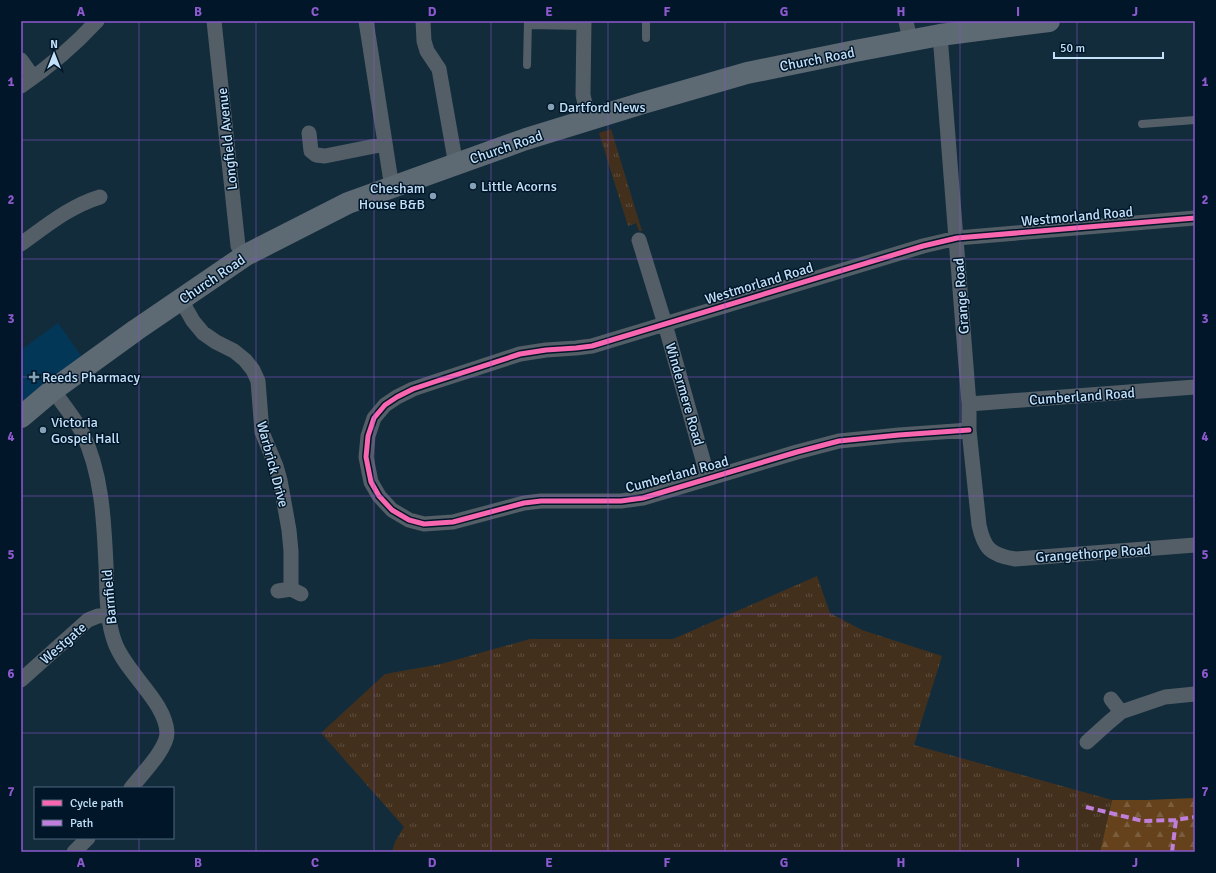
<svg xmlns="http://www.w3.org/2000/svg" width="1216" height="873" viewBox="0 0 1216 873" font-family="Signika,sans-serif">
<defs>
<pattern id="grass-tufts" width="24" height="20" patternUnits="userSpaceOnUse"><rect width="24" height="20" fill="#43301c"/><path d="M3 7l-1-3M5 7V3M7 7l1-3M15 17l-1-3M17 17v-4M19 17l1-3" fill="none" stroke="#5c4e3e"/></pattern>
<pattern id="forest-firs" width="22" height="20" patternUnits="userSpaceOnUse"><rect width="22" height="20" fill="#65421b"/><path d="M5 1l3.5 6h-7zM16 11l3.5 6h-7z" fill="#795d3d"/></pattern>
</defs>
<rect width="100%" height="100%" fill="#122c3c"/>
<path fill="#023758" d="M 58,323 L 82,357 L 21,405 L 21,350 Z"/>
<path fill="url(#grass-tufts)" d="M 611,129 L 642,231 L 639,231 L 636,223 L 628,226 L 599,133 Z
M 817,576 L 830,613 L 862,630 L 942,656 L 914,745 L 1112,800 L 1100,852 L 392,852 L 395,842 L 404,827 L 321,733 L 385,674 L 441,664 L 530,639 L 673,639 Z"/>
<path fill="url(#forest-firs)" d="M 1195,798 L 1195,852 L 1100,852 L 1112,800 L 1147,800 Z"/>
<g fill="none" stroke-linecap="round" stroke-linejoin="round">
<path stroke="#535e66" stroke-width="8" d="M 528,25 L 584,26
M 646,38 L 646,21
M 527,65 L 528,21
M 1142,124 L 1195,120"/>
<path stroke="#535e66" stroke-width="15" d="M 214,21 L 238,246 L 246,255
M 366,21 L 392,188
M 423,21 L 424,41 L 427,51 L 439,69 L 454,154 L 458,164
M 584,21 L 583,95 L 586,108 L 591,118
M 906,21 L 910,41
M 940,35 L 969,404 L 969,430 L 979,525 C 984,548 990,555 1015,559 L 1195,545
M 21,60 L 33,77
M 21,86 C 49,67 74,46 97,21
M 309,133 L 311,151 L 316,155 L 325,156 L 385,144
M 639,240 L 665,324 L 708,478
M 21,244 C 46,226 70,206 100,197
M 181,300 L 193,321 L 203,333 L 216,342 L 234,351 L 245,360 L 253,370 L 258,381 L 262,432 L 276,466 L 280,480 L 289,530 L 291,551 L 291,589
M 53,390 C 62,403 75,419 82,432 C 102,473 104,521 106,565 C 107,589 106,620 115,643 C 126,673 166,702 167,733 C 167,749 141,775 131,788
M 969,404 L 1195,387
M 969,430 L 899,435 L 839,441 L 797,452 L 643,498 L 621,501 L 541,501 L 524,503 L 453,522 L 424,524 L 409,520 L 392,510 L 379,496 L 371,482 L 366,457 L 368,436 L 374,418 L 385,405 L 397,397 L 413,389 L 434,382 L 520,354 L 546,350 L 576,348 L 592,346 L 923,246 L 957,238 L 1195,218
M 278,591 L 291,589 L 301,594
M 21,680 L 88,620 L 98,616 L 109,615
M 1111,699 L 1121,712
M 1087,742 L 1108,723 L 1121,712 L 1165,697 L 1195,694
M 74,852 L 88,838"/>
<path stroke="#5d6973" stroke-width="22" d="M 21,417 L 53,390 L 136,330 L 246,255 L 348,203 L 526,139 L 643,103 L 747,73 L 855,51 L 940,35 L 1049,21"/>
<path stroke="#c07fdc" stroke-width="4" stroke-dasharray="8 4" stroke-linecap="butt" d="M 1086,807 L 1143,821 L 1176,820 L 1195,817
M 1172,852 L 1176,820"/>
<g stroke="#011628" stroke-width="8">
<path id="cycleway" d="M 969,430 L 899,435 L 839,441 L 797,452 L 643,498 L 621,501 L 541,501 L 524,503 L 453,522 L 424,524 L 409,520 L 392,510 L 379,496 L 371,482 L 366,457 L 368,436 L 374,418 L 385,405 L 397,397 L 413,389 L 434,382 L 520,354 L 546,350 L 576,348 L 592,346 L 923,246 L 957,238 L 1195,218"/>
</g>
<use href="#cycleway" stroke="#f766af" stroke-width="5"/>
</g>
<path fill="none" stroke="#8d59ce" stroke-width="1" stroke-opacity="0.55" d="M 139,21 L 139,788M 256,21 L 256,852M 374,21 L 374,852M 491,21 L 491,852M 608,21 L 608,852M 725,21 L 725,852M 842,21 L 842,852M 960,21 L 960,852M 1077,21 L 1077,852M 21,140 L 1195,140M 21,259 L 1195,259M 21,377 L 1195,377M 21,496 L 1195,496M 21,614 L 1195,614M 21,733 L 1195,733M 139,838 L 139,852"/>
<g fill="#85a1b7" stroke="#011628" stroke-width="1.5">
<circle cx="551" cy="107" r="4"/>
<circle cx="473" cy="186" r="4"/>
<circle cx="433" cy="196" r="4"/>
<path d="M32 371h4v4h4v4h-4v4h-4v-4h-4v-4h4z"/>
<circle cx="43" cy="430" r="4"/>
</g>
<g text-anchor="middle" stroke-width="3" stroke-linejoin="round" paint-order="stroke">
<g font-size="14" fill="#c3e0f9" stroke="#011628">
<text transform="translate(817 59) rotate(-11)" y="5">Church Road</text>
<text transform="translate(227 139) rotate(-96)" y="5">Longfield Avenue</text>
<text transform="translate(506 147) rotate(-19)" y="5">Church Road</text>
<text transform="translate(1077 216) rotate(-5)" y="5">Westmorland Road</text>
<text transform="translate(212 279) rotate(-34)" y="5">Church Road</text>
<text transform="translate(759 283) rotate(-17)" y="5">Westmorland Road</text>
<text transform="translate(961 296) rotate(-94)" y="5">Grange Road</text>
<text transform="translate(685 394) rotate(74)" y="5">Windermere Road</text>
<text transform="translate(1082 396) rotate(-4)" y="5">Cumberland Road</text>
<text transform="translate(273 464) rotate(75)" y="5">Warbrick Drive</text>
<text transform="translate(677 474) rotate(-15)" y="5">Cumberland Road</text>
<text transform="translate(1093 553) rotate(-4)" y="5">Grangethorpe Road</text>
<text transform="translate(109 597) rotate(-95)" y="5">Barnfield</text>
<text transform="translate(63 643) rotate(-41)" y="5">Westgate</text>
</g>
<g font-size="14" fill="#c3e0f9" stroke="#011628" text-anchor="start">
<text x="559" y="112">Dartford News</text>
<text x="481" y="191">Little Acorns</text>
<text x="425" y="193" text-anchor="end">Chesham<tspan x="425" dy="16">House B&amp;B</tspan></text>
<text x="42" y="382">Reeds Pharmacy</text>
<text x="51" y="427">Victoria<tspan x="51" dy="16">Gospel Hall</tspan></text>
</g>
</g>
<rect width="1216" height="873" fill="none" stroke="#011628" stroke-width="44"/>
<rect x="34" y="787" width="140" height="52" fill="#011628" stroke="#4f677c"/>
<rect x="42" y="800" width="20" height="6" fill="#f766af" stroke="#4f677c"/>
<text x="70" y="807" font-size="12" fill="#c3e0f9">Cycle path</text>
<rect x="42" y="820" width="20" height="6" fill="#c07fdc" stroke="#4f677c"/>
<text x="70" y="827" font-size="12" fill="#c3e0f9">Path</text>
<g transform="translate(54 54)" stroke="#011628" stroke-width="3" paint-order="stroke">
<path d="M0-3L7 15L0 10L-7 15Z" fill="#c3e0f9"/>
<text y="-6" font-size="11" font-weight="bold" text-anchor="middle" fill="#c3e0f9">N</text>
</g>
<path d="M1054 52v6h109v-6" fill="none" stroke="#c3e0f9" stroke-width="2"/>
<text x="1060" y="52" font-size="12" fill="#c3e0f9" stroke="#011628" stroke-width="3" paint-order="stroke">50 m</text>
<rect x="22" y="22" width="1172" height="829" fill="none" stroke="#8d59ce" stroke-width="1.5"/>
<g font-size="13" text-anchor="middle" font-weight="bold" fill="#8d59ce">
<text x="81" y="16">A</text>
<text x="198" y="16">B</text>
<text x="315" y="16">C</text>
<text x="432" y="16">D</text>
<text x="549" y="16">E</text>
<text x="667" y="16">F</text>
<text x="784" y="16">G</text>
<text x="901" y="16">H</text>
<text x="1018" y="16">I</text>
<text x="1135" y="16">J</text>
<text x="11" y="86">1</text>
<text x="1205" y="86">1</text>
<text x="11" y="204">2</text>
<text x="1205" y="204">2</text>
<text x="11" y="323">3</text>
<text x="1205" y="323">3</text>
<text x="11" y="441">4</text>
<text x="1205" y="441">4</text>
<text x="11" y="559">5</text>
<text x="1205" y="559">5</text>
<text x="11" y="678">6</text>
<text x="1205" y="678">6</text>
<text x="11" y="796">7</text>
<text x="1205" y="796">7</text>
<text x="81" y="867">A</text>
<text x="198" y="867">B</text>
<text x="315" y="867">C</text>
<text x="432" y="867">D</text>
<text x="549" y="867">E</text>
<text x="667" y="867">F</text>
<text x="784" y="867">G</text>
<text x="901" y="867">H</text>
<text x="1018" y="867">I</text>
<text x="1135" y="867">J</text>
</g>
</svg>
